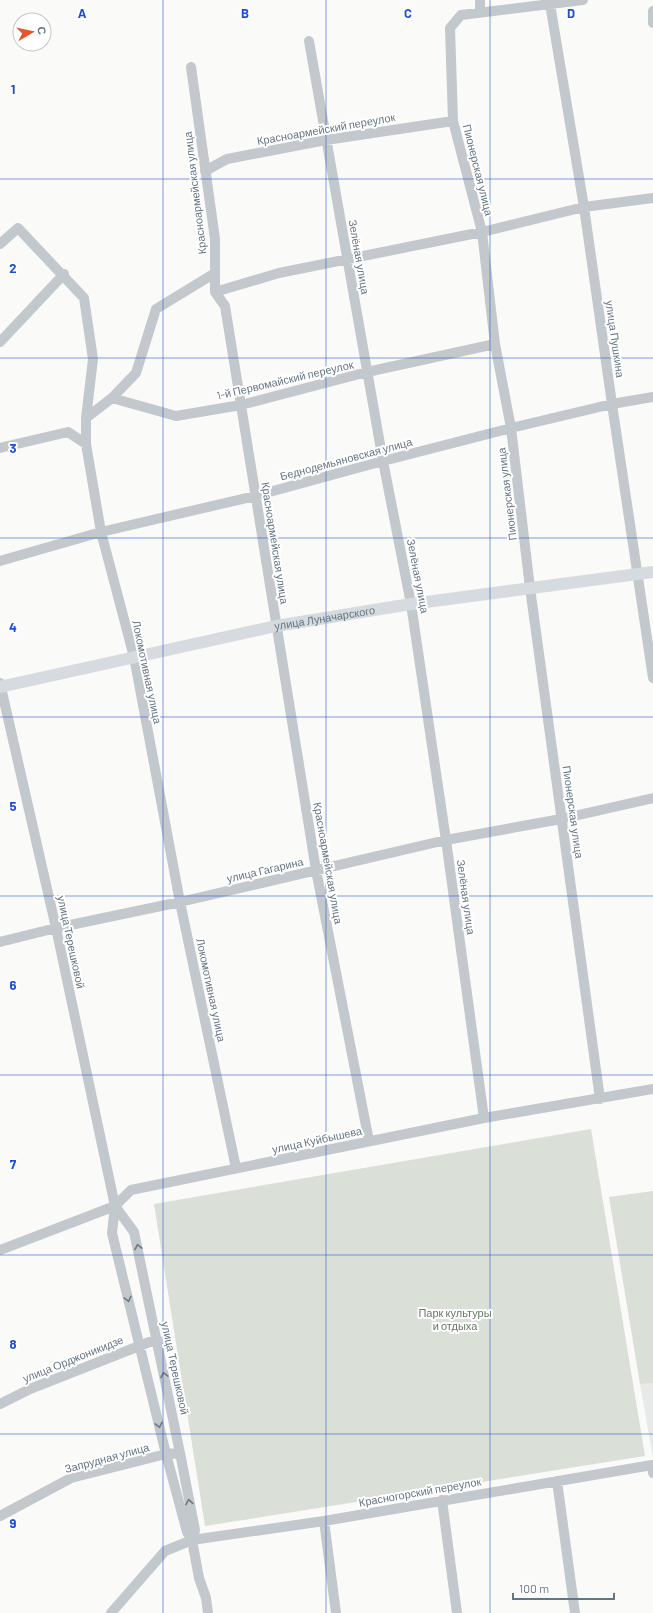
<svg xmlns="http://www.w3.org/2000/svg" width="653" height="1613" viewBox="0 0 653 1613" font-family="Barlow,sans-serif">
<rect width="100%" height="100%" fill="#fafaf8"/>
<path fill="#e8e9e9" d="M 653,1383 L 653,1458 L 640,1384 Z"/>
<path fill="#dadfd7" d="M 591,1129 L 645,1456 L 205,1526 L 154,1204 Z
M 653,1191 L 653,1383 L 640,1384 L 609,1197 Z"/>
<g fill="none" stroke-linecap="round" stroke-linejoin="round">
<path stroke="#c3c8cc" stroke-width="10" d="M 480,0 L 480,13
M 583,0 L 461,15 L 450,28 L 453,121 L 482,232 L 495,344 L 511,428 L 530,588 L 600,1099
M 550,4 L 584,207 L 612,404 L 653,678
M 653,11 L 653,23
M 309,41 L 383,461 L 411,604 L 446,840 L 484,1118
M 191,67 L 215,239 L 215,292 L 225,306 L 316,870 L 369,1141
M 205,171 L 227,159 L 326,140 L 453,121
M 0,244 L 18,228 L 84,298 L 93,359 L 86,418 L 86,444 L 101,532 L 134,657 L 180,902 L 236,1168
M 215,292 L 279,273 L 482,232 L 584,207 L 653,198
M 0,342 L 64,274
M 112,398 L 136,373 L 156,309 L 215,273
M 86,418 L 112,398 L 176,416 L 241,405 L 367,372 L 495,344
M 0,448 L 68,432 L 86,444
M 0,561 L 101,532 L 255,496 L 383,461 L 511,428 L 612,404 L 653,397
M 0,683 L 56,928 L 115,1206 L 112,1233 L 166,1454 L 187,1532 L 192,1540 L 199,1578 L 206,1598 L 208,1613
M 0,942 L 56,928 L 180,902 L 446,840 L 561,819 L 653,798
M 115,1206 L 134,1232 L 180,1453 L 195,1530 L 192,1540
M 0,1250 L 115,1206 L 131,1190 L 484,1118 L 653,1089
M 0,1404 L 30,1389 L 157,1339
M 557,1481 L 575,1613
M 442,1500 L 457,1613
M 0,1516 L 71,1478 L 166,1454 L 180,1453
M 324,1521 L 336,1613
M 111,1613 L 165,1551 L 192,1540 L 324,1521 L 652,1465 L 653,1473"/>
<path stroke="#d6dbdf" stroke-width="12" id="s1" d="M 0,687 L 276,626 L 411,604 L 653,572"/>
</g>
<defs><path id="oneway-chevron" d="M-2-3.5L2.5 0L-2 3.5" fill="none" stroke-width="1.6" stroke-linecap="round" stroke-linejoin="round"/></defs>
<g stroke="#6a7a87">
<use href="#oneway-chevron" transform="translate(138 1247) rotate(-102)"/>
<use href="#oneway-chevron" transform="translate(128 1299) rotate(76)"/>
<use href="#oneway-chevron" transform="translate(164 1375) rotate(-102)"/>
<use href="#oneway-chevron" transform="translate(159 1425) rotate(77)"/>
<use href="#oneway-chevron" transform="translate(189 1502) rotate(-100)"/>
</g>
<path fill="none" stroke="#1d4ed8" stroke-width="1" stroke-opacity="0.55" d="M 163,0 L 163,1613M 326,0 L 326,1613M 490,0 L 490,1613M 0,179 L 653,179M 0,358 L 653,358M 0,538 L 653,538M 0,717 L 653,717M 0,896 L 653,896M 0,1075 L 653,1075M 0,1255 L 653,1255M 0,1434 L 653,1434"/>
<g text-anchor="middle" stroke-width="4" stroke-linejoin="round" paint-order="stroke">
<g font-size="11" fill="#657683" stroke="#fff">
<text transform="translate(326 129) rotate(-10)" y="4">Красноармейский переулок</text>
<text transform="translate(478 170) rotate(76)" y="4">Пионерская улица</text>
<text transform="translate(195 193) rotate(-97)" y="4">Красноармейская улица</text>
<text transform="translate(359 257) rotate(80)" y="4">Зелёная улица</text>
<text transform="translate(615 339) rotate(82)" y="4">улица Пушкина</text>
<text transform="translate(285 380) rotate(-13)" y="4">1-й Первомайский переулок</text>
<text transform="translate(346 459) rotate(-15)" y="4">Беднодемьяновская улица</text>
<text transform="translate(507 494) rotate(-97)" y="4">Пионерская улица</text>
<text transform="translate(275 543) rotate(81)" y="4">Красноармейская улица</text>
<text transform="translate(418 576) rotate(79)" y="4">Зелёная улица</text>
<text dy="4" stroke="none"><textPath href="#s1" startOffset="332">улица Луначарского</textPath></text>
<text transform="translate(147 672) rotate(78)" y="4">Локомотивная улица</text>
<text transform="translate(573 812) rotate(82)" y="4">Пионерская улица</text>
<text transform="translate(328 863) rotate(80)" y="4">Красноармейская улица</text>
<text transform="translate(265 870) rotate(-13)" y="4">улица Гагарина</text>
<text transform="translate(466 897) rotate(82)" y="4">Зелёная улица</text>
<text transform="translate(71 942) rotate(78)" y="4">улица Терешковой</text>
<text transform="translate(211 990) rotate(78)" y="4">Локомотивная улица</text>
<text transform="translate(317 1140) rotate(-12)" y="4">улица Куйбышева</text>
<text transform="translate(73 1359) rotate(-22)" y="4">улица Орджоникидзе</text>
<text transform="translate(175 1368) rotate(78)" y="4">улица Терешковой</text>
<text transform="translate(107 1458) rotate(-15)" y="4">Запрудная улица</text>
<text transform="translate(420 1492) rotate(-10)" y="4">Красногорский переулок</text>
</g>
<g font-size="11" fill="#687a64" stroke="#fff">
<text x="455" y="1317">Парк культуры<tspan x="455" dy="13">и отдыха</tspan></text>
</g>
</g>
<g font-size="13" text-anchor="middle" font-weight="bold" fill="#1d4ed8" stroke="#fff" stroke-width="4" stroke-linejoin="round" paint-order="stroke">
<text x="82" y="18">A</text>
<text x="245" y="18">B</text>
<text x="408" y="18">C</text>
<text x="571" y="18">D</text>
<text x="13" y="94">1</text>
<text x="13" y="273">2</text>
<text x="13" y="453">3</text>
<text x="13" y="632">4</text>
<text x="13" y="811">5</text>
<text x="13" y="990">6</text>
<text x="13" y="1169">7</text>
<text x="13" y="1349">8</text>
<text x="13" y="1528">9</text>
</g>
<g transform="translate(32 32) rotate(81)"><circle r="19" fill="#ffffff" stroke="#c1c8cd"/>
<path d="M0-3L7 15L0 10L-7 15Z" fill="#e4572e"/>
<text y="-6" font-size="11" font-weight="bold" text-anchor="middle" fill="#657683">С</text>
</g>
<path d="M513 1593v6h101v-6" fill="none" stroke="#657683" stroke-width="2"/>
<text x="519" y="1593" font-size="12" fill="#657683" stroke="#ffffff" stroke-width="3" paint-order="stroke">100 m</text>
</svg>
